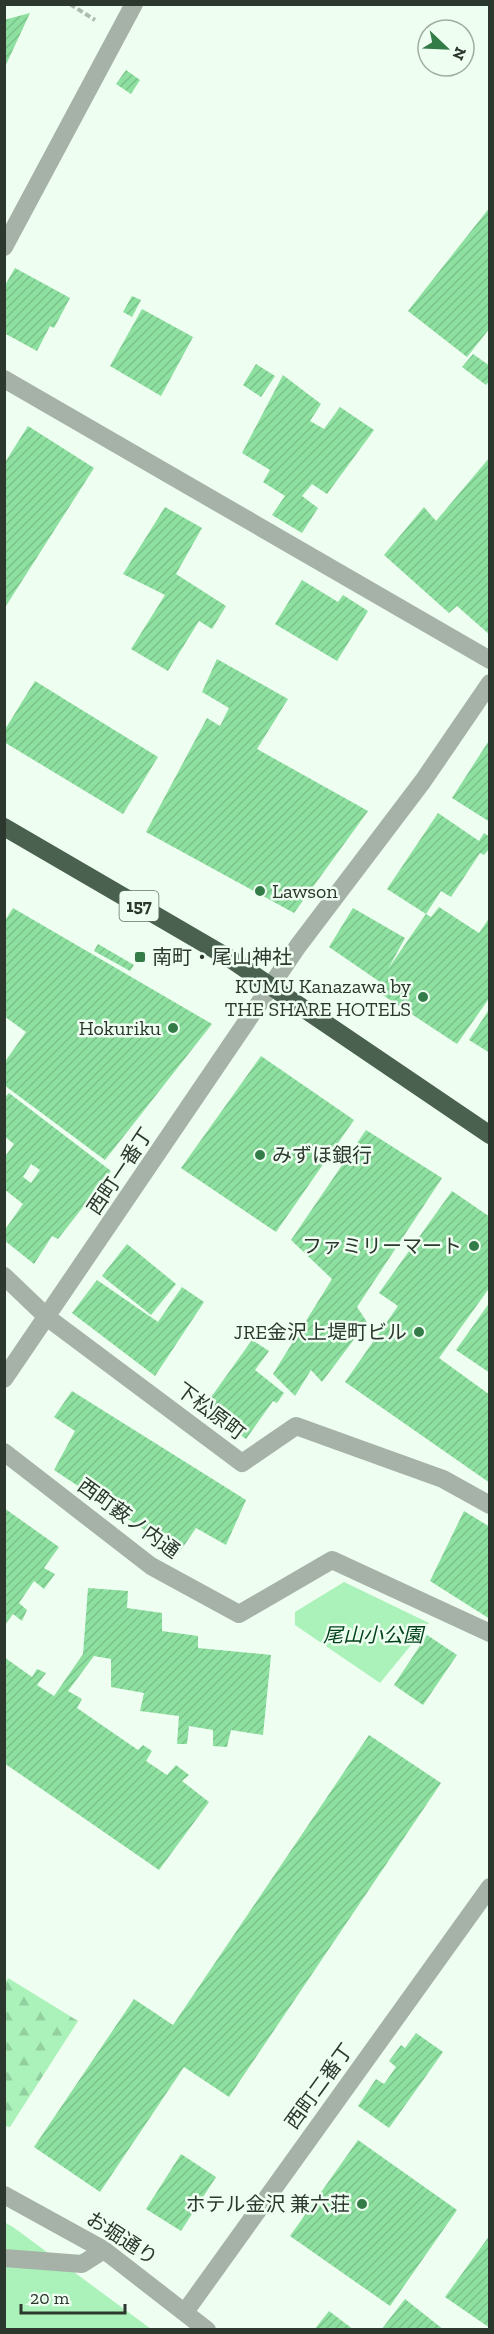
<svg xmlns="http://www.w3.org/2000/svg" width="494" height="2334" viewBox="0 0 494 2334" font-family="'Zilla Slab','Noto Sans JP',serif">
<defs>
<pattern id="forest-firs" width="22" height="20" patternUnits="userSpaceOnUse" patternTransform="scale(1.5)"><rect width="22" height="20" fill="#aaf2b9"/><path d="M5 1l3.5 6h-7zM16 11l3.5 6h-7z" fill="#92d09f"/></pattern>
<pattern id="building-hatch" width="6" height="6" patternUnits="userSpaceOnUse" patternTransform="scale(1.5)"><rect width="6" height="6" fill="#8de0a0"/><path d="M-1 1l2-2M0 6l6-6M5 7l2-2" fill="none" stroke="#7ac18a"/></pattern>
</defs>
<rect width="100%" height="100%" fill="#eefef0"/>
<path fill="url(#forest-firs)" d="M 8,1978 L 78,2021 L 10,2127 L 4,2126 L 4,1985 Z"/>
<path fill="#aaf2b9" d="M 344,1582 L 429,1623 L 380,1683 L 295,1625 L 295,1612 Z
M 4,2222 L 13,2227 L 151,2329 L 5,2329 Z"/>
<path fill="url(#building-hatch)" fill-rule="evenodd" d="M 30,13 L 4,69 L 4,20 Z
M 126,70 L 140,80 L 131,94 L 116,84 Z
M 490,207 L 490,328 L 467,357 L 408,311 Z
M 15,268 L 70,298 L 54,328 L 50,326 L 37,351 L 4,333 L 4,287 Z
M 132,296 L 141,300 L 132,317 L 123,312 Z
M 142,309 L 193,337 L 161,396 L 110,366 Z
M 473,354 L 490,366 L 490,380 L 486,385 L 462,367 Z
M 256,364 L 275,376 L 261,397 L 243,385 Z
M 283,375 L 321,404 L 310,421 L 324,429 L 340,407 L 374,430 L 327,494 L 312,484 L 302,496 L 318,508 L 302,533 L 272,515 L 285,496 L 263,482 L 270,470 L 242,453 Z
M 28,426 L 94,468 L 4,609 L 4,464 Z
M 490,457 L 490,635 L 457,606 L 449,613 L 384,555 L 424,507 L 436,521 Z
M 165,507 L 202,528 L 176,574 L 226,606 L 212,629 L 199,621 L 168,671 L 131,649 L 165,595 L 123,574 Z
M 302,580 L 338,602 L 343,595 L 368,611 L 337,661 L 275,624 Z
M 217,659 L 288,699 L 257,749 L 368,811 L 294,913 L 146,832 L 207,718 L 220,726 L 229,708 L 202,692 Z
M 35,681 L 158,757 L 123,814 L 4,742 L 4,731 Z
M 490,739 L 490,822 L 452,798 Z
M 438,813 L 479,841 L 484,833 L 490,837 L 490,848 L 484,855 L 480,853 L 451,897 L 441,891 L 426,914 L 387,889 Z
M 439,907 L 479,933 L 490,917 L 490,997 L 457,1044 L 375,990 L 380,982 L 329,947 L 353,908 L 405,938 L 388,969 L 426,914 L 431,917 Z
M 13,908 L 212,1024 L 105,1160 L 4,1085 L 4,1063 L 26,1032 L 4,1016 L 4,922 Z
M 98,944 L 134,965 L 130,971 L 94,951 Z
M 490,1008 L 490,1053 L 469,1040 Z
M 261,1056 L 354,1120 L 276,1232 L 181,1168 Z
M 9,1093 L 111,1171 L 58,1239 L 52,1236 L 34,1264 L 4,1240 L 4,1231 L 23,1204 L 4,1189 L 4,1158 L 14,1144 L 4,1136 L 4,1098 ZM 31,1164 L 40,1170 L 31,1183 L 23,1177 Z
M 366,1130 L 442,1178 L 357,1307 L 367,1322 L 322,1382 L 311,1370 L 295,1396 L 273,1374 L 332,1279 L 291,1240 Z
M 452,1191 L 490,1217 L 490,1287 L 439,1358 L 490,1395 L 490,1483 L 345,1382 L 398,1306 L 379,1293 Z
M 127,1244 L 176,1284 L 151,1315 L 102,1276 Z
M 97,1280 L 158,1322 L 182,1287 L 204,1302 L 155,1376 L 72,1313 Z
M 490,1302 L 490,1373 L 456,1350 Z
M 252,1340 L 269,1351 L 255,1370 L 284,1393 L 277,1403 L 273,1401 L 246,1439 L 204,1407 Z
M 72,1391 L 246,1500 L 226,1545 L 196,1528 L 179,1553 L 54,1470 L 75,1431 L 54,1417 Z
M 4,1508 L 59,1547 L 44,1568 L 55,1574 L 44,1589 L 34,1581 L 19,1603 L 27,1610 L 22,1621 L 13,1614 L 4,1626 Z
M 464,1511 L 490,1527 L 490,1619 L 430,1581 Z
M 88,1588 L 128,1591 L 127,1608 L 162,1613 L 162,1631 L 198,1636 L 198,1648 L 271,1655 L 263,1735 L 231,1730 L 227,1747 L 213,1746 L 213,1730 L 189,1726 L 187,1744 L 177,1744 L 179,1716 L 140,1711 L 144,1693 L 111,1687 L 111,1659 L 94,1656 L 68,1691 L 82,1699 L 77,1708 L 138,1750 L 143,1745 L 152,1751 L 146,1761 L 167,1775 L 176,1765 L 189,1775 L 182,1781 L 209,1802 L 159,1870 L 4,1763 L 4,1657 L 32,1677 L 37,1669 L 46,1673 L 37,1685 L 54,1696 L 83,1654 Z
M 427,1635 L 457,1655 L 423,1705 L 394,1685 Z
M 369,1735 L 441,1783 L 229,2097 L 184,2067 L 100,2192 L 34,2147 L 134,1999 L 173,2025 Z
M 416,2033 L 443,2052 L 389,2128 L 358,2106 L 376,2079 L 384,2084 L 396,2067 L 389,2061 L 401,2045 L 405,2048 Z
M 358,2140 L 457,2210 L 390,2306 L 290,2236 Z
M 181,2154 L 216,2177 L 181,2231 L 146,2209 Z
M 490,2235 L 490,2328 L 445,2297 Z
M 405,2299 L 444,2330 L 381,2330 Z
M 329,2311 L 354,2330 L 314,2330 Z"/>
<g fill="none" stroke-linecap="round" stroke-linejoin="round">
<path stroke="#aebdb0" stroke-width="4" stroke-dasharray="6 3" stroke-linecap="butt" d="M 70,4 L 95,20"/>
<path stroke="#a6b2a8" stroke-width="18" d="M 4,247 L 134,4
M 4,379 L 490,660
M 4,1276 L 48,1318 L 242,1463 L 296,1426 L 443,1479 L 490,1505
M 4,1379 L 298,946 L 423,781 L 490,683
M 4,1452 L 151,1566 L 239,1614 L 332,1560 L 490,1633
M 4,2195 L 104,2250 L 207,2330
M 4,2258 L 82,2264 L 104,2250
M 185,2312 L 490,1887"/>
<path stroke="#4a614f" stroke-width="18" d="M 4,827 L 229,958 L 490,1135"/>
</g>
<g fill="#337c48" stroke="#eefef0" stroke-width="2">
<circle cx="260" cy="891" r="6"/>
<rect x="134" y="951" width="12" height="12" rx="3"/>
<circle cx="423" cy="997" r="6"/>
<circle cx="173" cy="1028" r="6"/>
<circle cx="260" cy="1155" r="6"/>
<circle cx="474" cy="1246" r="6"/>
<circle cx="419" cy="1332" r="6"/>
<circle cx="362" cy="2204" r="6"/>
</g>
<g text-anchor="middle" stroke-width="5" stroke-linejoin="round" paint-order="stroke">
<rect fill="#eefef0" stroke="#667368" stroke-width="1.5" x="119.5" y="891" width="39" height="30" rx="4.5"/>
<g font-size="18" font-weight="bold" fill="#2c372e">
<text x="139" y="912">157</text>
</g>
<g font-size="20" fill="#2c372e" stroke="#eefef0" text-anchor="end">
<text x="272" y="898" text-anchor="start">Lawson</text>
<text x="152" y="964" text-anchor="start">南町・尾山神社</text>
<text x="411" y="993">KUMU Kanazawa by<tspan x="411" dy="23">THE SHARE HOTELS</tspan></text>
<text x="161" y="1035">Hokuriku</text>
<text x="272" y="1162" text-anchor="start">みずほ銀行</text>
<text x="462" y="1253">ファミリーマート</text>
<text x="407" y="1339">JRE金沢上堤町ビル</text>
<text x="350" y="2211">ホテル金沢 兼六荘</text>
</g>
<g font-size="20" fill="#2c372e" stroke="#eefef0">
<text transform="translate(120 1171) rotate(-56)" y="7">西町一番丁</text>
<text transform="translate(211 1411) rotate(37)" y="7">下松原町</text>
<text transform="translate(129 1518) rotate(36)" y="7">西町薮ノ内通</text>
<text transform="translate(319 2086) rotate(-54)" y="7">西町二番丁</text>
<text transform="translate(122 2238) rotate(33)" y="7">お堀通り</text>
</g>
<g font-size="20" font-style="italic" fill="#00421b" stroke="#eefef0">
<text x="373" y="1642">尾山小公園</text>
</g>
</g>
<rect width="494" height="2334" fill="none" stroke="#2c372e" stroke-width="12"/>
<g transform="translate(446 48) rotate(113)"><circle r="28" fill="#eefef0" stroke="#a0aea2" stroke-width="1.5"/>
<path d="M0-4.5L10 22L0 15L-10 22Z" fill="#337c48"/>
<text y="-9" font-size="16" font-weight="bold" text-anchor="middle" fill="#2c372e">N</text>
</g>
<path d="M21 2304v9h104v-9" fill="none" stroke="#2c372e" stroke-width="3"/>
<text x="30" y="2304" font-size="18" fill="#2c372e" stroke="#eefef0" stroke-width="4.5" paint-order="stroke">20 m</text>
</svg>
